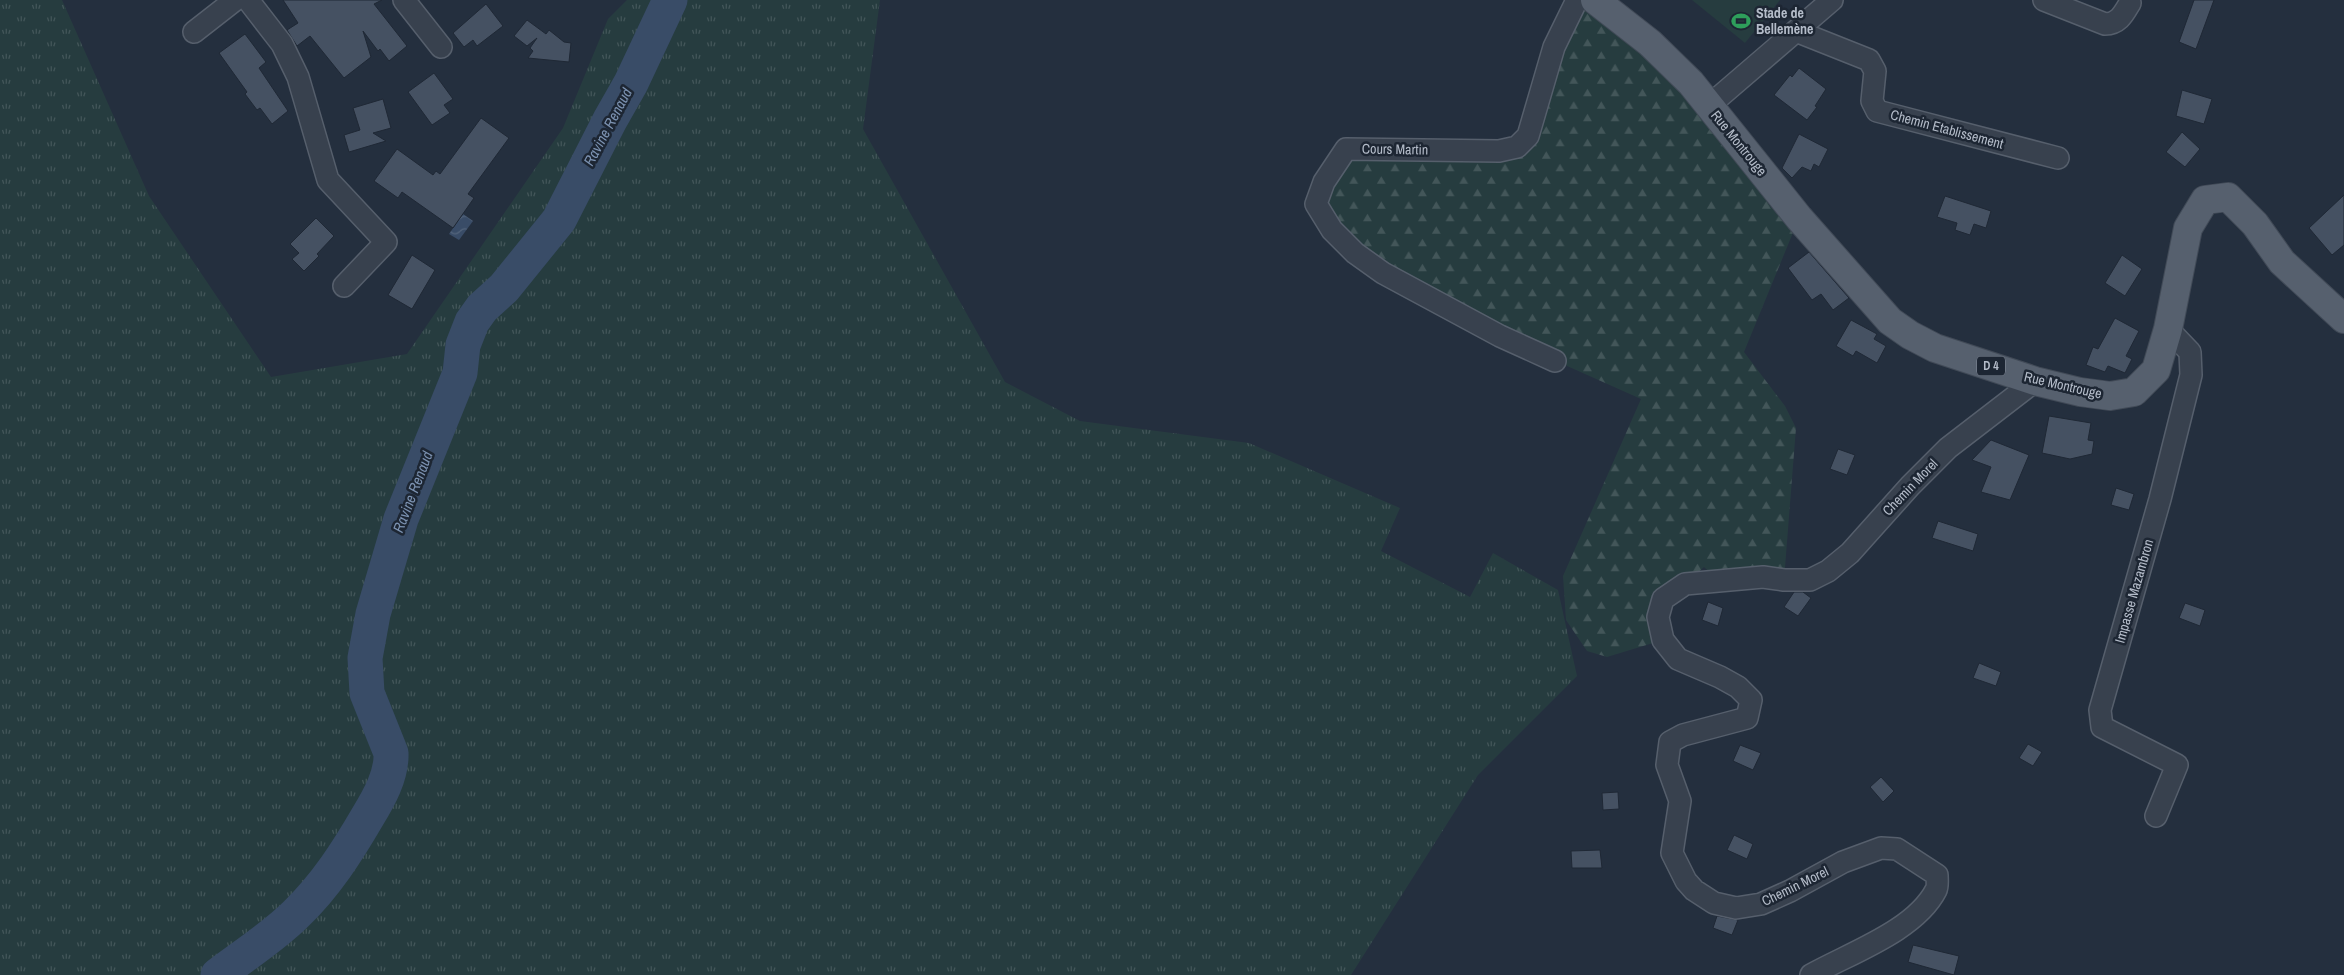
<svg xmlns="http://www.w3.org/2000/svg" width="2344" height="975" viewBox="0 0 2344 975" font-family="'Archivo Narrow',sans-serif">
<defs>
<pattern id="grass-tufts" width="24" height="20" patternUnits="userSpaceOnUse" patternTransform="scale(1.25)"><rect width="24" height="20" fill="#263c3f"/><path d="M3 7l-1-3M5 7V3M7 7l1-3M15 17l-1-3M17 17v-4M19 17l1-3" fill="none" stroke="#435659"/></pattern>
<pattern id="forest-firs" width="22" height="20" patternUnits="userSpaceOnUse" patternTransform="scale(1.25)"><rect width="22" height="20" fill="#263c3f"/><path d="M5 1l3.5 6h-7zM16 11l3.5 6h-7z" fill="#435659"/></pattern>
<pattern id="water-waves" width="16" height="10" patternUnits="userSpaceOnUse" patternTransform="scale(1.25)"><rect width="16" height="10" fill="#394c67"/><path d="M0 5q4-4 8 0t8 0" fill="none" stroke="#53647b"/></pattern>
</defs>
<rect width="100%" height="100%" fill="#242f3e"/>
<path fill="url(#grass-tufts)" d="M 0,0 L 62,0 L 149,196 L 271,377 L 407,354 L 563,128 L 608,19 L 627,0 L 880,0 L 863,129 L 1005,382 L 1080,421 L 1249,443 L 1400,508 L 1381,551 L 1470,597 L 1493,553 L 1558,590 L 1577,676 L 1478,775 L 1351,975 L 0,975 Z"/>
<path fill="url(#forest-firs)" d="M 1577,0 L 1595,0 L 1799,218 L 1744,352 L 1785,406 L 1796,428 L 1784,580 L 1718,580 L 1704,567 L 1685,584 L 1663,599 L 1663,640 L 1607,657 L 1587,651 L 1566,620 L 1563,576 L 1641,399 L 1500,336 L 1332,230 L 1324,182 L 1346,149 L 1517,147 Z"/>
<path fill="#263c3f" d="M 1692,0 L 1780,0 L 1745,43 Z"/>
<path fill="url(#water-waves)" d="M 463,214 L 473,221 L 459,240 L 449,234 Z"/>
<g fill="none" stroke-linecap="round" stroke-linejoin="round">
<path stroke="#394c67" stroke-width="35" d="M 218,975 C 244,955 273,937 296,914 C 326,885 347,852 368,816 C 379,798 392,775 391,753 L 367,693 L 365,658 L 373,614 L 401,519 L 460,373 L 463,345 L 472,322 L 482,308 L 504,288 L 559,220 L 610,120 L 631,83 L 670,0"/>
</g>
<path fill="#455162" stroke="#1f2835" d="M 283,0 L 382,0 L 374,4 L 407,46 L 389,61 L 380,49 L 378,51 L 363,31 L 371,57 L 344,78 L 310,36 L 297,46 L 287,30 L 298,23 Z
M 2194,0 L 2214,0 L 2196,49 L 2179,42 Z
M 486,4 L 503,26 L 477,46 L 473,40 L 464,47 L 453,33 Z
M 527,20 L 546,34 L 549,30 L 564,42 L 571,43 L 569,62 L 528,58 L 533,51 L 530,48 L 537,38 L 527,46 L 514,36 Z
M 245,34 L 266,62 L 259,68 L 288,111 L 272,124 L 260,108 L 257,110 L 245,94 L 247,92 L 219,53 Z
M 1799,68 L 1826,89 L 1815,106 L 1817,107 L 1807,120 L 1774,95 L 1790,75 L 1792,77 Z
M 434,73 L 453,99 L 444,105 L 450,113 L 432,125 L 408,92 Z
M 2182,90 L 2212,99 L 2204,124 L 2176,116 Z
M 383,99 L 391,128 L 373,133 L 386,141 L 349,152 L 344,135 L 360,130 L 353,108 Z
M 481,118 L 509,138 L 468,194 L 474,198 L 453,228 L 402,192 L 398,198 L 374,181 L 397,149 L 433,175 L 436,171 L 440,174 Z
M 2182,132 L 2200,149 L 2185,167 L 2166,152 Z
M 1799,134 L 1828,149 L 1819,167 L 1814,164 L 1811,171 L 1802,167 L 1792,178 L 1782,168 Z
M 2344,195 L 2344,245 L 2332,255 L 2309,228 Z
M 1945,196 L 1991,211 L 1986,228 L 1974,224 L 1970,235 L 1955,230 L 1957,223 L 1937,217 Z
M 316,218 L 334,236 L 317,254 L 319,256 L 304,271 L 292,259 L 299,253 L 290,244 Z
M 1809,252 L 1849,298 L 1833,310 L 1821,294 L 1812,300 L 1788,268 Z
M 412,255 L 435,270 L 412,309 L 388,295 Z
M 2122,255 L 2142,269 L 2125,296 L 2105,283 Z
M 2115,318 L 2139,331 L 2126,356 L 2132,359 L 2125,373 L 2108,366 L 2105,372 L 2086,365 L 2093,347 L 2098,349 Z
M 1851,320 L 1877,334 L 1874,339 L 1886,346 L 1877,363 L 1856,351 L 1853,356 L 1836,346 Z
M 2049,416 L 2091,423 L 2088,440 L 2094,441 L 2092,454 L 2070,459 L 2042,453 Z
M 1991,440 L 2029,455 L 2010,500 L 1981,492 L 1991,467 L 1972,460 Z
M 1838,449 L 1855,455 L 1847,475 L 1830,469 Z
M 2116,488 L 2134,494 L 2129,510 L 2111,505 Z
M 1938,521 L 1978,534 L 1973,551 L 1932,538 Z
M 1794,592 L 1803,592 L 1811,598 L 1798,616 L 1784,607 Z
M 1708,602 L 1723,608 L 1718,626 L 1702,620 Z
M 2185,603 L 2205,610 L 2200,626 L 2179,618 Z
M 1979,663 L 2001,672 L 1996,686 L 1973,678 Z
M 2028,744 L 2042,752 L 2033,766 L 2019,758 Z
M 1740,745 L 1761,753 L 1753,770 L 1733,761 Z
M 1881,777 L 1894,791 L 1883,802 L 1870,787 Z
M 1618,792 L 1619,809 L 1603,810 L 1602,793 Z
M 1734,835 L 1753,844 L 1747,859 L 1727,850 Z
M 1600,850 L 1602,868 L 1572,868 L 1571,851 Z
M 1717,916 L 1738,920 L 1732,935 L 1713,928 Z
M 1913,945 L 1959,956 L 1954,975 L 1908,962 Z"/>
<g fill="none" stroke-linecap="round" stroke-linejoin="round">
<g stroke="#565f6c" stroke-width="24">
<path id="minor" d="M 248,0 L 282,44 L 298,77 L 328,180 L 386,242 L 344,286
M 404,0 L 441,47
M 2044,0 L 2105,24 C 2119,24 2124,13 2130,3
M 1796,31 L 1869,60 L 1875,71 L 1872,101 L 1877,111 L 2058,158
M 194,32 L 235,0
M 1712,110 L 1718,98 L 1832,0
M 1555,361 L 1500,336 L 1383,273 L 1355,253 L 1332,230 L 1316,204 L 1324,182 L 1346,149 L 1499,151 L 1517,147 L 1528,136 L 1554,47 L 1577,0
M 2156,816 L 2177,765 L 2102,727 L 2100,710 L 2160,499 L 2191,375 L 2190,352 L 2168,329
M 1811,975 C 1850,953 1915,931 1936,890 C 1938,886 1937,879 1937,875 L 1897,849 L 1881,848 L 1843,862 L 1790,891 L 1761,904 L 1736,908 L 1714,903 L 1694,890 L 1686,881 L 1672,853 L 1680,801 L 1667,765 L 1670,742 L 1683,735 L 1747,718 L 1751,700 L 1738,687 L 1720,677 L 1678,659 L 1663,640 L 1658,617 L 1663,599 L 1685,584 L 1763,577 L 1784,580 L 1810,580 L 1828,571 L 1850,553 L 1910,486 L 1948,448 L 2035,381"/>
</g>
<g stroke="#414a57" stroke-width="30">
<path id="major" d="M 1595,0 L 1650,43 L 1691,83 L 1799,218 L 1890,321 L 1910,335 L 1935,348 L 2035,381 L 2080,392 L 2110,396 L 2134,392 L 2156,370 L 2168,329 L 2188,228 L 2205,200 L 2228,197 L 2255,224 L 2282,262 L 2344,319"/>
</g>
<use href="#minor" stroke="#38414e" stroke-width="21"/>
<use href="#major" stroke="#56606e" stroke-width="28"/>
</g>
<defs>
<g id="stadium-bare" transform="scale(1.5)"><path d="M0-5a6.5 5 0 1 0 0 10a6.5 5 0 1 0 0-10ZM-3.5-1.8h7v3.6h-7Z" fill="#2e9e5b" stroke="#1d2633" stroke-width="2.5" paint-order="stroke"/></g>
</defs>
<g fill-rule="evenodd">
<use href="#stadium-bare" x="1741" y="21"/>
</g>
<g text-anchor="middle" stroke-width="5" stroke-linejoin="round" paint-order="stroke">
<rect fill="#1d2633" stroke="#878f9c" stroke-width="1" x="1977" y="356.5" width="28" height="19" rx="4"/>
<g font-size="12" font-weight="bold" fill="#b4bcc9">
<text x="1991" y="370">D 4</text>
</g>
<g font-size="14" font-weight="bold" fill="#b4bcc9" stroke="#1d2633" text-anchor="start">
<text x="1756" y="18">Stade de<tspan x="1756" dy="16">Bellemène</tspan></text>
</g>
<g font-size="14" fill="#b4bcc9" stroke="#1d2633">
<text transform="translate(1947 129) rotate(15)" y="5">Chemin Etablissement</text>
<text transform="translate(1739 143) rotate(51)" y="5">Rue Montrouge</text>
<text transform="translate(1395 149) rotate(1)" y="5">Cours Martin</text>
<text transform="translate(2063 385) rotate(13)" y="5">Rue Montrouge</text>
<text transform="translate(1910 487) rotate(-46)" y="5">Chemin Morel</text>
<text transform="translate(2134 591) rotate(-74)" y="5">Impasse Mazambron</text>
<text transform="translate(1795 886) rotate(-26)" y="5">Chemin Morel</text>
</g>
<g font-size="15" font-style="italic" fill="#7c92b1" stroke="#1d2633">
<text transform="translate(608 127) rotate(-62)" y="5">Ravine Renaud</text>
<text transform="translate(413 492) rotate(-69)" y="5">Ravine Renaud</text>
</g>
</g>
</svg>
